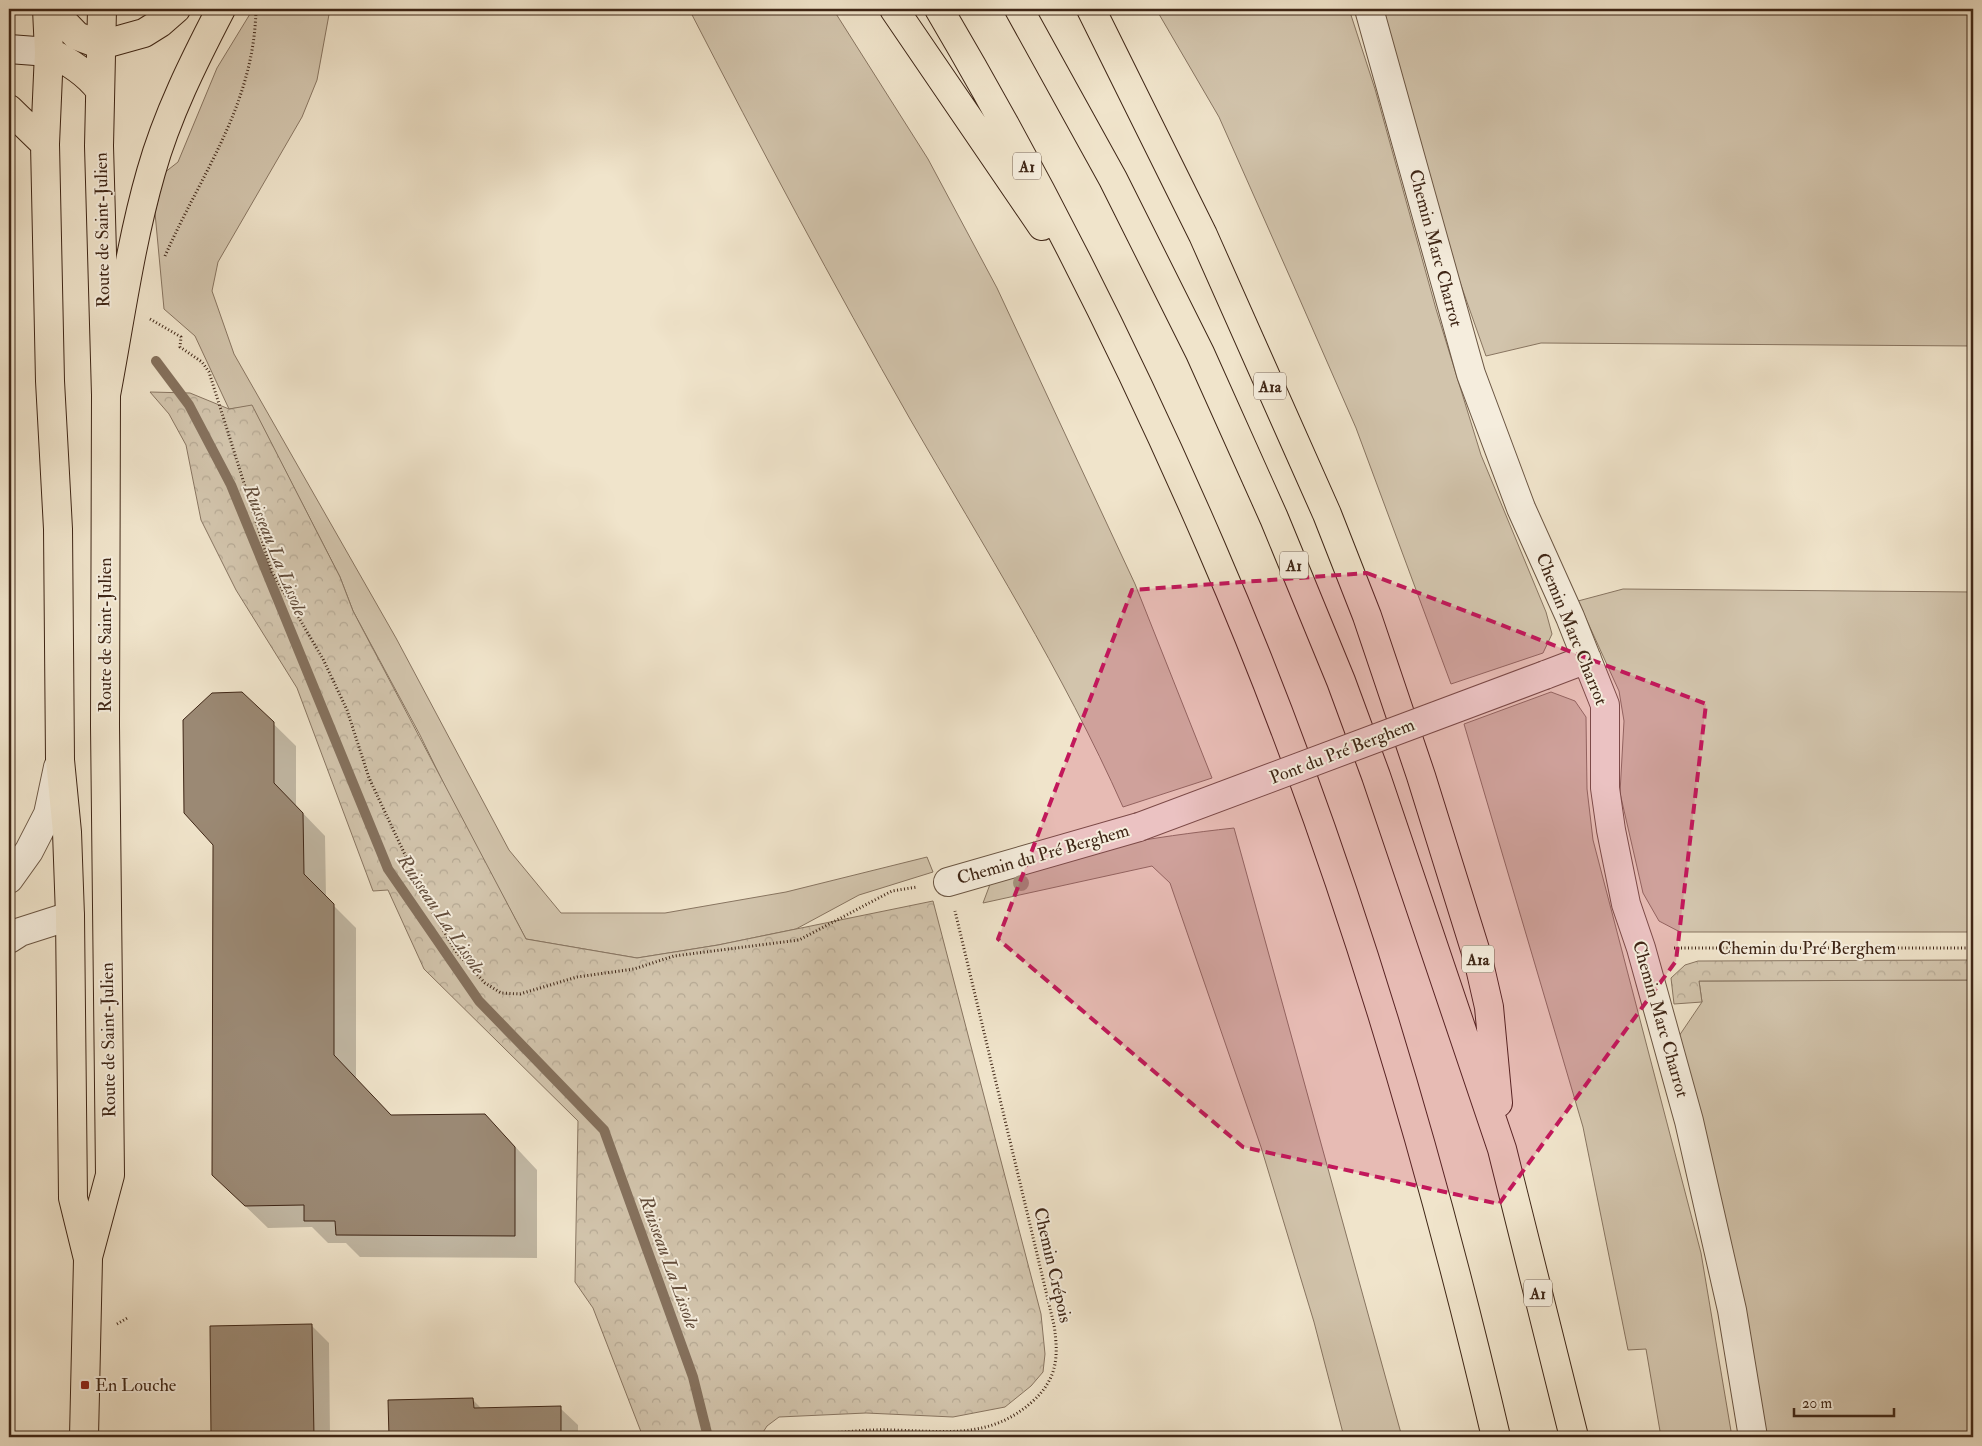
<svg xmlns="http://www.w3.org/2000/svg" width="1982" height="1446" viewBox="0 0 1982 1446" font-family="'IM FELL Double Pica',serif">
<defs>
<pattern id="forest-crowns" width="20" height="18" patternUnits="userSpaceOnUse" patternTransform="scale(1.25)"><rect width="20" height="18" fill="#d2c4ac"/><path d="M2 6a3 3 0 1 1 6 0M12 15a3 3 0 1 1 6 0" fill="none" stroke="#b5a893"/></pattern>
</defs>
<rect width="100%" height="100%" fill="#f0e4cb"/>
<filter id="stains"><feTurbulence type="fractalNoise" baseFrequency=".004" numOctaves="4"/><feColorMatrix values="0 0 0 0 .2 0 0 0 0 .09 0 0 0 0 .02 0 0 0 .5 -.17"/></filter>
<radialGradient id="worn" r=".72"><stop offset=".6" stop-color="#630" stop-opacity="0"/><stop offset="1" stop-color="#630" stop-opacity=".3"/></radialGradient>
<path fill="#d2c4ac" stroke="#887561" d="M 253,9 L 330,9 L 317,80 L 302,117 L 218,262 L 212,291 L 234,354 L 396,638 L 509,850 L 561,913 L 665,913 L 786,892 L 927,857 L 933,872 L 859,895 L 796,929 L 718,945 L 637,958 L 526,939 L 457,811 L 420,735 L 353,611 L 340,577 L 252,406 L 229,409 L 195,336 L 164,309 L 155,213 L 164,173 L 178,162 L 217,68 Z
M 689,9 L 833,9 L 928,159 L 997,288 L 1135,584 L 1212,778 L 1123,807 C 1063,672 984,547 910,419 C 833,284 760,147 689,9 Z
M 1156,9 L 1349,9 L 1375,89 L 1436,309 L 1481,455 L 1546,612 L 1552,634 L 1543,653 L 1451,684 L 1356,428 L 1293,284 L 1219,117 Z
M 1383,9 L 1973,9 L 1973,346 L 1541,343 L 1486,356 L 1449,251 Z
M 1623,589 L 1973,592 L 1973,932 L 1680,932 L 1659,921 L 1643,893 L 1620,793 L 1624,721 L 1619,691 L 1578,601 Z
M 1551,692 L 1575,701 L 1586,717 L 1587,789 L 1593,840 L 1701,1253 L 1732,1437 L 1661,1437 L 1646,1349 L 1628,1350 L 1583,1127 L 1464,724 Z
M 1234,828 L 1402,1437 L 1344,1437 L 1314,1322 L 1261,1147 L 1170,883 L 1152,866 L 983,903 L 992,879 C 1069,850 1152,837 1234,828 Z
M 1973,980 L 1973,1437 L 1766,1437 L 1679,1036 L 1702,1002 L 1699,981 Z"/>
<path fill="url(#forest-crowns)" stroke="#887561" d="M 150,392 L 190,393 L 229,409 L 252,405 L 340,577 L 353,611 L 526,939 L 637,958 L 718,945 L 933,901 L 1041,1314 L 1045,1354 L 1043,1372 L 1031,1386 L 1005,1407 L 953,1417 L 866,1413 L 779,1417 L 767,1426 L 760,1437 L 643,1437 L 593,1308 L 575,1282 L 578,1121 L 424,969 L 388,890 L 373,891 L 297,688 L 236,590 L 201,520 L 186,445 L 169,414 Z
M 1973,960 L 1973,980 L 1699,981 L 1702,1002 L 1674,1004 L 1671,978 L 1685,965 L 1698,961 Z"/>
<path fill="#0003" d="M 242,693 L 296,746 L 296,806 L 325,836 L 326,898 L 356,928 L 356,1079 L 392,1116 L 507,1138 L 537,1170 L 537,1258 L 360,1257 L 346,1243 L 328,1243 L 312,1227 L 268,1228 L 236,1197 Z
M 312,1326 L 329,1343 L 330,1437 L 212,1437 L 211,1327 Z
M 473,1400 L 482,1409 L 560,1408 L 578,1425 L 578,1437 L 390,1437 L 390,1401 Z"/>
<g fill="none" stroke-linecap="round" stroke-linejoin="round">
<path stroke="#85715d" stroke-width="10" d="M 156,361 L 189,405 L 231,485 L 388,869 L 479,1001 L 604,1130 L 693,1377 L 708,1437"/>
</g>
<path fill="#9b8974" stroke="#3f2616" d="M 242,692 L 274,722 L 274,783 L 303,813 L 304,874 L 334,904 L 334,1055 L 391,1115 L 485,1114 L 515,1147 L 515,1236 L 336,1235 L 335,1221 L 304,1221 L 304,1205 L 245,1206 L 212,1175 L 213,845 L 184,813 L 183,720 L 212,693 Z
M 312,1324 L 314,1437 L 211,1437 L 210,1326 Z
M 473,1398 L 474,1408 L 561,1406 L 561,1437 L 389,1437 L 388,1400 Z"/>
<g fill="none" stroke-linecap="round" stroke-linejoin="round">
<g stroke="#6b5643" stroke-width="30">
<path id="minor" d="M 1369,9 L 1471,374 L 1521,508 L 1570,617 L 1605,705 L 1605,788 L 1611,830 L 1626,904 L 1641,948 L 1689,1121 L 1732,1310 L 1753,1437
M 1545,675 L 1587,659
M 948,882 L 1139,827"/>
</g>
<g stroke="#6b5643" stroke-width="30">
<path id="tertiary" d="M 9,879 L 29,851 L 48,814 L 58,767
M 9,939 L 20,932 L 70,916"/>
</g>
<g stroke="#3f2616" stroke-width="30">
<path id="secondary" d="M 9,49 L 49,52"/>
</g>
<g stroke="#3f2616" stroke-width="30">
<path id="primary" d="M 47,9 L 49,52 L 45,144 L 47,238 L 50,381 L 58,529 L 60,760 L 67,832 L 70,916 L 73,1198 L 88,1259 L 84,1437
M 49,52 C 68,61 86,72 99,89
M 9,109 L 45,144
M 88,1257 L 110,1175 L 105,726 L 106,395 L 99,146 L 102,9"/>
</g>
<g stroke="#3f2616" stroke-width="30">
<path id="motorway" d="M 51,9 L 77,36 L 101,45 L 144,33 L 160,23 L 176,9
M 894,9 L 1042,226
M 939,9 C 1041,182 1131,362 1211,547 C 1335,832 1425,1134 1496,1437
M 1019,9 L 1113,179 L 1200,353 L 1274,518 L 1341,681 L 1376,776 L 1502,1149 L 1574,1437
M 1091,9 L 1203,235 L 1327,514 L 1367,616 L 1421,776 L 1478,959 L 1489,1007 L 1498,1103
M 106,395 C 120,321 130,245 151,172 C 167,115 194,61 221,9"/>
</g>
<path stroke="#3f2616" stroke-width="3" stroke-dasharray="1 2.5" stroke-linecap="butt" d="M 165,256 C 202,172 254,105 256,9
M 150,319 L 181,337 L 180,347 L 202,362 L 209,372 L 272,572 L 323,659 L 347,710 L 369,778 L 430,908 L 457,953 L 485,983 L 501,993 L 520,994 L 577,977 L 634,969 L 674,956 L 799,940 L 892,891 L 917,887
M 9,807 L 13,815
M 1674,948 L 1973,948
M 117,1324 L 129,1317
M 786,1437 C 798,1432 815,1434 828,1433 C 849,1432 871,1429 892,1430 C 945,1431 990,1440 1033,1401 C 1057,1379 1059,1357 1054,1325 L 955,911"/>
<use href="#minor" stroke="#f5eddd" stroke-width="28"/>
<use href="#tertiary" stroke="#f5eddd" stroke-width="28"/>
<use href="#secondary" stroke="#f5eddd" stroke-width="28"/>
<use href="#primary" stroke="#f0e4cb" stroke-width="28"/>
<use href="#motorway" stroke="#f0e4cb" stroke-width="28"/>
<g stroke="#6b5643" stroke-width="30" stroke-linecap="butt">
<path id="minor-bridge" d="M 1139,827 L 1545,675"/>
</g>
<use href="#minor-bridge" stroke="#f5eddd" stroke-width="28"/>
</g>
<circle fill="#a3927c" cx="1021" cy="883" r="8"/>
<path fill="#c2185b" fill-opacity="0.2" stroke="#c2185b" stroke-width="4" stroke-dasharray="10 6" stroke-linejoin="round" d="M 1367,573 L 1706,704 L 1676,961 L 1499,1204 L 1243,1147 L 998,939 L 1132,590 Z"/>
<rect fill="#8f2418" stroke="#f5eddd" stroke-width="2" x="80" y="1380" width="10" height="10" rx="2.5"/>
<g text-anchor="middle" stroke-width="4" stroke-linejoin="round" paint-order="stroke">
<g fill="#f5eddd" stroke="#766252" stroke-width="1">
<rect x="1013" y="152.5" width="28" height="27" rx="4"/>
<rect x="1254" y="372.5" width="32" height="27" rx="4"/>
<rect x="1280" y="551.5" width="28" height="27" rx="4"/>
<rect x="1462" y="945.5" width="32" height="27" rx="4"/>
<rect x="1524" y="1279.5" width="28" height="27" rx="4"/>
</g>
<g font-size="16" font-weight="bold" fill="#3f2616">
<text x="1027" y="172">A1</text>
<text x="1270" y="392">A1a</text>
<text x="1294" y="571">A1</text>
<text x="1478" y="965">A1a</text>
<text x="1538" y="1299">A1</text>
</g>
<g font-size="18" fill="#3f2616" stroke="#f5eddd">
<text transform="translate(102 230) rotate(-91)" y="6">Route de Saint-Julien</text>
<text transform="translate(1436 248) rotate(75)" y="6">Chemin Marc Charrot</text>
<text transform="translate(1572 629) rotate(68)" y="6">Chemin Marc Charrot</text>
<text transform="translate(105 635) rotate(-90)" y="6">Route de Saint-Julien</text>
<text transform="translate(1342 751) rotate(-21)" y="6">Pont du Pré Berghem</text>
<text transform="translate(1043 854) rotate(-16)" y="6">Chemin du Pré Berghem</text>
<text x="1807" y="954">Chemin du Pré Berghem</text>
<text transform="translate(1661 1019) rotate(74)" y="6">Chemin Marc Charrot</text>
<text transform="translate(108 1040) rotate(-91)" y="6">Route de Saint-Julien</text>
<text transform="translate(1053 1265) rotate(77)" y="6">Chemin Crépois</text>
</g>
<g font-size="18" fill="#3f2616" stroke="#f5eddd" text-anchor="start">
<text x="95" y="1391">En Louche</text>
</g>
<g font-size="19" font-style="italic" fill="#624c3a" stroke="#f5eddd">
<text transform="translate(276 550) rotate(68)" y="7">Ruisseau La Lissole</text>
<text transform="translate(442 914) rotate(56)" y="7">Ruisseau La Lissole</text>
<text transform="translate(670 1262) rotate(70)" y="7">Ruisseau La Lissole</text>
</g>
</g>
<rect width="1982" height="1446" fill="none" stroke="#f0e4cb" stroke-width="30"/>
<rect x="10" y="10" width="1962" height="1426" fill="none" stroke="#3f2616" stroke-width="2.5"/>
<rect x="15" y="15" width="1952" height="1416" fill="none" stroke="#3f2616"/>
<path d="M1794 1408v8h100v-8" fill="none" stroke="#3f2616" stroke-width="2.5"/>
<text x="1802" y="1408" font-size="15" fill="#3f2616" stroke="#f5eddd" stroke-width="4" paint-order="stroke">20 m</text>
<rect width="100%" height="100%" filter="url(#stains)"/>
<rect width="100%" height="100%" fill="url(#worn)"/>
</svg>
